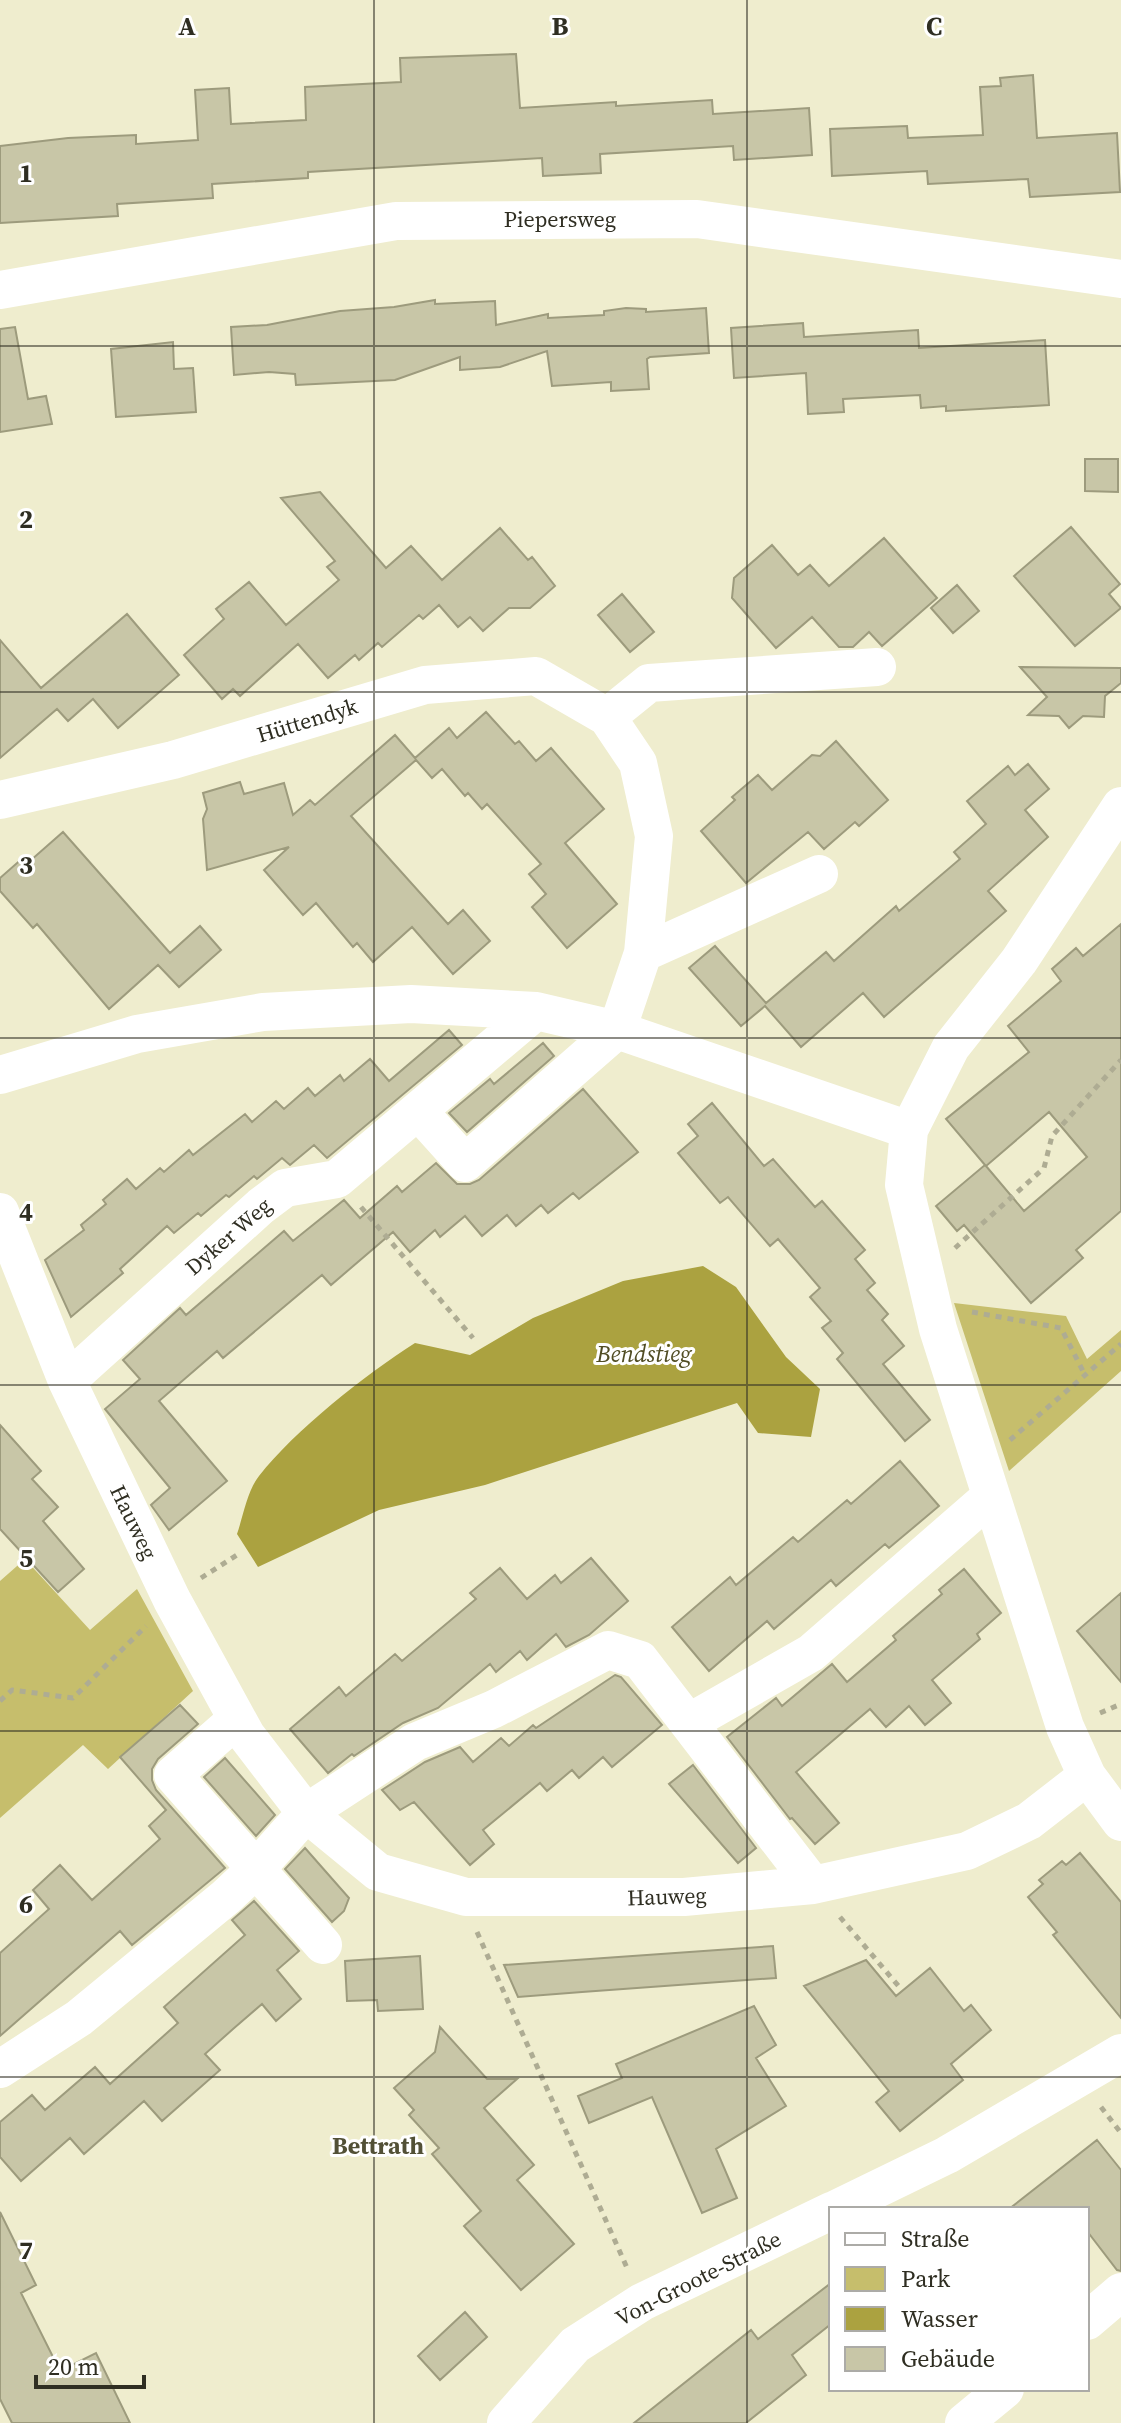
<svg xmlns="http://www.w3.org/2000/svg" width="1121" height="2423" viewBox="0 0 1121 2423" font-family="'Source Serif 4',serif">
<rect width="100%" height="100%" fill="#efedce"/>
<path fill="#c6be6c" d="M 954,1303 L 1066,1316 L 1087,1359 L 1121,1330 L 1121,1371 L 1009,1471 Z
M 25,1559 L 90,1630 L 137,1589 L 193,1691 L 108,1769 L 83,1745 L 0,1818 L 0,1581 Z"/>
<path fill="#aba240" d="M 703,1266 L 736,1287 L 786,1357 L 820,1389 L 811,1437 L 758,1433 L 737,1403 L 485,1485 L 379,1510 L 258,1567 L 237,1534 C 243,1517 247,1491 259,1476 C 295,1430 365,1375 415,1343 L 470,1355 L 533,1318 L 623,1281 Z"/>
<path fill="#c8c6a7" stroke="#9d9b7d" stroke-width="2" fill-rule="evenodd" d="M 516,54 L 520,108 L 616,102 L 616,106 L 712,100 L 713,114 L 809,108 L 812,155 L 734,160 L 733,146 L 600,154 L 601,173 L 543,176 L 542,158 L 308,172 L 308,178 L 212,184 L 213,198 L 117,204 L 118,216 L 0,223 L 0,146 L 68,138 L 136,135 L 136,144 L 198,140 L 195,90 L 229,88 L 231,124 L 306,120 L 305,87 L 401,82 L 400,58 Z
M 1033,75 L 1037,138 L 1117,133 L 1120,192 L 1030,197 L 1028,179 L 928,184 L 927,171 L 832,176 L 830,129 L 907,126 L 908,138 L 983,135 L 980,87 L 1001,86 L 1000,78 Z
M 435,300 L 435,304 L 495,301 L 496,325 L 548,314 L 548,318 L 604,315 L 604,311 L 626,308 L 646,309 L 646,312 L 706,308 L 709,353 L 650,357 L 647,359 L 649,389 L 611,391 L 611,382 L 552,386 L 547,351 L 500,367 L 460,370 L 460,357 L 395,380 L 296,385 L 295,374 L 269,372 L 234,375 L 231,327 L 267,325 L 340,311 L 394,307 Z
M 803,323 L 804,337 L 918,330 L 919,348 L 1045,340 L 1049,405 L 946,411 L 946,406 L 921,408 L 920,395 L 843,399 L 844,412 L 808,414 L 806,373 L 734,378 L 731,328 Z
M 15,327 L 28,399 L 46,396 L 52,424 L 0,432 L 0,329 Z
M 173,342 L 174,369 L 193,368 L 196,412 L 116,417 L 111,349 Z
M 1085,459 L 1118,459 L 1118,492 L 1085,491 Z
M 320,492 L 386,568 L 411,546 L 442,580 L 500,528 L 528,560 L 532,557 L 555,586 L 530,608 L 509,608 L 483,631 L 470,617 L 458,627 L 439,605 L 423,619 L 419,615 L 382,647 L 378,643 L 359,660 L 355,655 L 328,678 L 298,644 L 240,696 L 233,689 L 222,699 L 184,655 L 224,619 L 216,609 L 249,582 L 286,625 L 339,580 L 327,567 L 335,561 L 281,498 Z
M 1071,527 L 1120,584 L 1109,594 L 1121,608 L 1075,646 L 1014,576 Z
M 884,538 L 937,598 L 882,646 L 869,632 L 853,647 L 839,647 L 812,617 L 776,648 L 732,598 L 734,578 L 772,545 L 798,575 L 810,565 L 829,586 Z
M 957,585 L 979,611 L 953,633 L 931,608 Z
M 622,594 L 654,632 L 630,652 L 598,615 Z
M 127,614 L 179,675 L 118,728 L 93,699 L 68,721 L 57,709 L 0,758 L 0,640 L 41,688 Z
M 1020,667 L 1121,668 L 1121,683 L 1105,696 L 1104,717 L 1083,716 L 1069,728 L 1059,716 L 1028,715 L 1047,697 Z
M 486,712 L 515,744 L 519,741 L 536,761 L 551,748 L 604,809 L 565,843 L 617,904 L 567,948 L 532,907 L 546,894 L 529,874 L 541,864 L 487,804 L 482,809 L 468,793 L 465,796 L 442,769 L 432,778 L 416,760 L 351,816 L 448,924 L 463,910 L 490,941 L 453,974 L 412,927 L 373,962 L 357,943 L 353,947 L 316,903 L 303,915 L 264,870 L 289,847 L 207,870 L 203,819 L 207,809 L 203,793 L 240,782 L 244,794 L 284,783 L 293,815 L 310,800 L 315,805 L 395,735 L 415,758 L 449,728 L 457,738 Z
M 836,741 L 888,800 L 859,826 L 855,822 L 824,849 L 808,832 L 746,883 L 701,831 L 735,800 L 732,797 L 758,775 L 772,790 L 812,755 L 820,756 Z
M 1028,764 L 1049,789 L 1025,810 L 1048,837 L 988,891 L 1006,911 L 884,1017 L 863,993 L 801,1047 L 765,1006 L 741,1026 L 689,968 L 715,946 L 766,1003 L 826,952 L 834,961 L 896,906 L 899,911 L 960,859 L 954,852 L 986,824 L 967,801 L 1008,766 L 1015,775 Z
M 63,832 L 170,953 L 200,926 L 221,950 L 179,987 L 158,965 L 109,1009 L 37,924 L 33,928 L 0,891 L 0,878 L 25,856 L 30,861 Z
M 1121,924 L 1121,1211 L 1076,1250 L 1083,1258 L 1031,1303 L 964,1225 L 957,1231 L 936,1206 L 985,1165 L 946,1119 L 1029,1052 L 1008,1026 L 1061,981 L 1052,969 L 1076,948 L 1083,956 ZM 1049,1112 L 1087,1157 L 1024,1211 L 986,1166 Z
M 449,1030 L 462,1045 L 327,1158 L 314,1145 L 290,1165 L 282,1158 L 257,1179 L 254,1176 L 229,1197 L 226,1195 L 201,1216 L 198,1213 L 174,1233 L 167,1226 L 120,1269 L 123,1273 L 71,1317 L 45,1260 L 84,1230 L 81,1225 L 106,1204 L 103,1200 L 127,1179 L 136,1189 L 160,1168 L 164,1172 L 189,1150 L 193,1155 L 245,1114 L 252,1122 L 276,1101 L 284,1109 L 308,1088 L 315,1096 L 340,1075 L 344,1081 L 370,1059 L 389,1081 Z
M 543,1043 L 554,1056 L 467,1132 L 449,1113 L 490,1079 L 494,1084 Z
M 583,1089 L 638,1152 L 579,1199 L 573,1193 L 548,1213 L 541,1205 L 516,1226 L 507,1215 L 482,1236 L 465,1216 L 440,1237 L 435,1230 L 410,1252 L 393,1232 L 331,1285 L 322,1275 L 223,1358 L 217,1351 L 159,1401 L 227,1481 L 169,1530 L 151,1505 L 170,1488 L 105,1409 L 140,1379 L 123,1360 L 180,1308 L 186,1315 L 284,1231 L 293,1241 L 344,1200 L 360,1218 L 397,1186 L 402,1192 L 436,1163 L 457,1184 L 470,1184 L 479,1180 Z
M 712,1103 L 764,1166 L 773,1159 L 815,1207 L 822,1201 L 865,1250 L 855,1259 L 875,1283 L 867,1290 L 888,1314 L 882,1320 L 904,1346 L 883,1364 L 930,1420 L 905,1441 L 837,1359 L 843,1353 L 822,1328 L 831,1321 L 810,1297 L 820,1288 L 778,1239 L 770,1246 L 728,1197 L 720,1203 L 678,1153 L 698,1136 L 688,1124 Z
M 0,1425 L 41,1471 L 32,1479 L 58,1507 L 43,1521 L 84,1569 L 58,1592 L 0,1529 Z
M 900,1461 L 939,1506 L 889,1548 L 885,1544 L 836,1586 L 831,1580 L 774,1629 L 767,1621 L 709,1671 L 672,1627 L 730,1577 L 736,1585 L 793,1537 L 798,1542 L 847,1500 L 851,1504 Z
M 591,1558 L 628,1601 L 589,1635 L 566,1647 L 556,1634 L 527,1660 L 520,1651 L 496,1672 L 490,1664 L 438,1708 L 403,1723 L 354,1756 L 352,1754 L 328,1773 L 290,1729 L 339,1687 L 346,1696 L 395,1654 L 402,1661 L 476,1599 L 470,1593 L 500,1568 L 527,1599 L 555,1575 L 561,1583 Z
M 964,1569 L 1001,1613 L 977,1634 L 980,1639 L 932,1680 L 951,1703 L 925,1725 L 909,1706 L 886,1727 L 870,1709 L 796,1772 L 839,1823 L 815,1844 L 792,1818 L 790,1819 L 727,1737 L 776,1698 L 782,1706 L 832,1664 L 847,1682 L 896,1640 L 893,1636 L 942,1594 L 939,1590 Z
M 1121,1593 L 1121,1682 L 1077,1631 Z
M 615,1675 L 621,1677 L 662,1725 L 612,1767 L 603,1757 L 579,1778 L 572,1770 L 547,1791 L 540,1783 L 483,1830 L 494,1844 L 470,1865 L 414,1802 L 400,1810 L 382,1790 L 425,1762 L 460,1747 L 473,1762 L 501,1738 L 509,1746 L 533,1725 L 536,1728 Z
M 180,1705 L 198,1724 L 158,1759 L 152,1769 L 152,1780 L 156,1790 L 225,1868 L 132,1945 L 120,1931 L 0,2036 L 0,1953 L 49,1909 L 33,1890 L 60,1865 L 92,1900 L 160,1839 L 149,1826 L 166,1810 L 120,1757 Z
M 225,1758 L 275,1815 L 256,1836 L 204,1777 Z
M 693,1765 L 756,1848 L 738,1863 L 669,1784 Z
M 305,1848 L 349,1898 L 344,1911 L 332,1922 L 285,1869 Z
M 1080,1853 L 1121,1902 L 1121,2018 L 1053,1935 L 1057,1932 L 1028,1897 L 1043,1884 L 1039,1880 L 1062,1861 L 1066,1865 Z
M 254,1901 L 299,1951 L 277,1970 L 301,1999 L 276,2021 L 262,2004 L 233,2029 L 205,2054 L 220,2070 L 162,2121 L 144,2101 L 84,2154 L 70,2138 L 21,2181 L 0,2157 L 0,2122 L 32,2095 L 45,2110 L 95,2067 L 110,2084 L 178,2023 L 164,2007 L 245,1935 L 232,1920 Z
M 773,1946 L 776,1978 L 582,1992 L 518,1997 L 504,1965 Z
M 420,1956 L 423,2009 L 378,2011 L 377,2000 L 347,2001 L 345,1961 Z
M 866,1960 L 896,1996 L 930,1968 L 964,2011 L 971,2005 L 991,2030 L 951,2064 L 963,2080 L 900,2131 L 876,2102 L 889,2091 L 804,1986 Z
M 754,2006 L 776,2045 L 756,2058 L 786,2106 L 716,2149 L 737,2198 L 702,2213 L 652,2097 L 589,2123 L 578,2096 L 622,2078 L 616,2064 Z
M 440,2027 L 487,2079 L 517,2079 L 484,2108 L 534,2165 L 517,2180 L 574,2244 L 521,2290 L 464,2226 L 481,2211 L 432,2154 L 439,2148 L 409,2115 L 414,2110 L 394,2088 L 435,2052 Z
M 1097,2140 L 1121,2170 L 1121,2271 L 1117,2270 L 1087,2231 L 1087,2209 L 1009,2209 Z
M 0,2212 L 36,2285 L 21,2293 L 60,2371 L 96,2353 L 130,2423 L 12,2423 L 0,2399 Z
M 831,2283 L 831,2324 L 792,2355 L 806,2375 L 746,2423 L 634,2423 L 751,2330 L 758,2339 Z
M 465,2312 L 487,2337 L 440,2380 L 418,2356 Z"/>
<g fill="none" stroke-linecap="round" stroke-linejoin="round">
<path stroke="#aeac93" stroke-width="5" stroke-dasharray="6 6" stroke-linecap="butt" d="M 361,1207 L 473,1338
M 955,1248 L 1044,1168 L 1052,1136 L 1121,1060
M 972,1312 L 1061,1328 L 1085,1375
M 1010,1440 L 1121,1344
M 201,1578 L 240,1553
M 0,1701 L 12,1690 L 73,1698 L 146,1626
M 1100,1713 L 1121,1704
M 840,1917 L 901,1989
M 477,1932 L 628,2270
M 1101,2107 L 1121,2133"/>
<path stroke="#fff" stroke-width="38" d="M 0,290 L 396,221 L 697,219 L 1121,279
M 607,717 L 649,683 L 877,667
M 0,800 L 173,760 L 425,685 L 536,676 L 607,717 L 638,763 L 654,836 L 643,953 L 617,1030 L 465,1163 L 419,1112
M 1121,806 L 1019,961 L 951,1047 L 909,1130 L 904,1185 L 938,1329 L 1065,1727 L 1087,1776 L 1121,1822
M 643,953 L 819,874
M 0,1075 L 137,1034 L 263,1012 L 411,1004 L 536,1011 L 617,1030 L 909,1130
M 0,1212 L 67,1381 L 172,1600 L 246,1735 L 306,1813 L 378,1872 L 466,1897 L 684,1897 L 813,1885 L 967,1851 L 1029,1821 L 1087,1776
M 67,1381 L 261,1206 L 285,1188 L 337,1179 L 536,1011
M 237,1719 L 173,1775 L 323,1945
M 690,1722 L 811,1653 L 990,1497
M 0,2069 L 79,2018 L 226,1897 L 257,1868 L 306,1813 L 415,1742 L 494,1709 L 608,1650 L 640,1660 L 813,1885
M 836,2209 L 947,2155 L 1121,2053
M 1087,2321 L 1121,2292
M 506,2423 L 575,2345 L 642,2302 L 831,2211
M 964,2423 L 1005,2389"/>
</g>
<path fill="none" stroke="#2f2e22" stroke-width="2" stroke-opacity="0.55" d="M 374,0 L 374,2423M 747,0 L 747,2423M 0,346 L 1121,346M 0,692 L 1121,692M 0,1038 L 1121,1038M 0,1385 L 1121,1385M 0,1731 L 1121,1731M 0,2077 L 1121,2077"/>
<g text-anchor="middle" stroke-width="6" stroke-linejoin="round" paint-order="stroke">
<g font-size="22" fill="#2f2e22" stroke="#fff">
<text x="560" y="227">Piepersweg</text>
<text transform="translate(307 720) rotate(-17)" y="8">Hüttendyk</text>
<text transform="translate(228 1236) rotate(-41)" y="8">Dyker Weg</text>
<text transform="translate(134 1522) rotate(64)" y="8">Hauweg</text>
<text transform="translate(667 1896) rotate(-2)" y="8">Hauweg</text>
<text transform="translate(698 2278) rotate(-27)" y="8">Von-Groote-Straße</text>
</g>
<g font-size="24" font-style="italic" fill="#514d24" stroke="#fff">
<text x="644" y="1362">Bendstieg</text>
</g>
<g font-size="24" font-weight="bold" fill="#525036" stroke="#fff">
<text x="378" y="2154">Bettrath</text>
</g>
</g>
<g font-size="26" text-anchor="middle" font-weight="bold" fill="#2f2e22" stroke="#fff" stroke-width="6" stroke-linejoin="round" paint-order="stroke">
<text x="187" y="35">A</text>
<text x="560" y="35">B</text>
<text x="934" y="35">C</text>
<text x="26" y="182">1</text>
<text x="26" y="528">2</text>
<text x="26" y="874">3</text>
<text x="26" y="1221">4</text>
<text x="26" y="1567">5</text>
<text x="26" y="1913">6</text>
<text x="26" y="2259">7</text>
</g>
<rect x="829" y="2207" width="260" height="184" fill="#ffffff" stroke="#acaba7" stroke-width="2"/>
<rect x="845" y="2233" width="40" height="12" fill="#ffffff" stroke="#acaba7" stroke-width="2"/>
<text x="901" y="2247" font-size="24" fill="#2f2e22">Straße</text>
<rect x="845" y="2267" width="40" height="24" fill="#c6be6c" stroke="#acaba7" stroke-width="2"/>
<text x="901" y="2287" font-size="24" fill="#2f2e22">Park</text>
<rect x="845" y="2307" width="40" height="24" fill="#aba240" stroke="#acaba7" stroke-width="2"/>
<text x="901" y="2327" font-size="24" fill="#2f2e22">Wasser</text>
<rect x="845" y="2347" width="40" height="24" fill="#c8c6a7" stroke="#acaba7" stroke-width="2"/>
<text x="901" y="2367" font-size="24" fill="#2f2e22">Gebäude</text>
<path d="M36 2375v12h108v-12" fill="none" stroke="#2f2e22" stroke-width="4"/>
<text x="48" y="2375" font-size="24" fill="#2f2e22" stroke="#ffffff" stroke-width="6" paint-order="stroke">20 m</text>
</svg>
